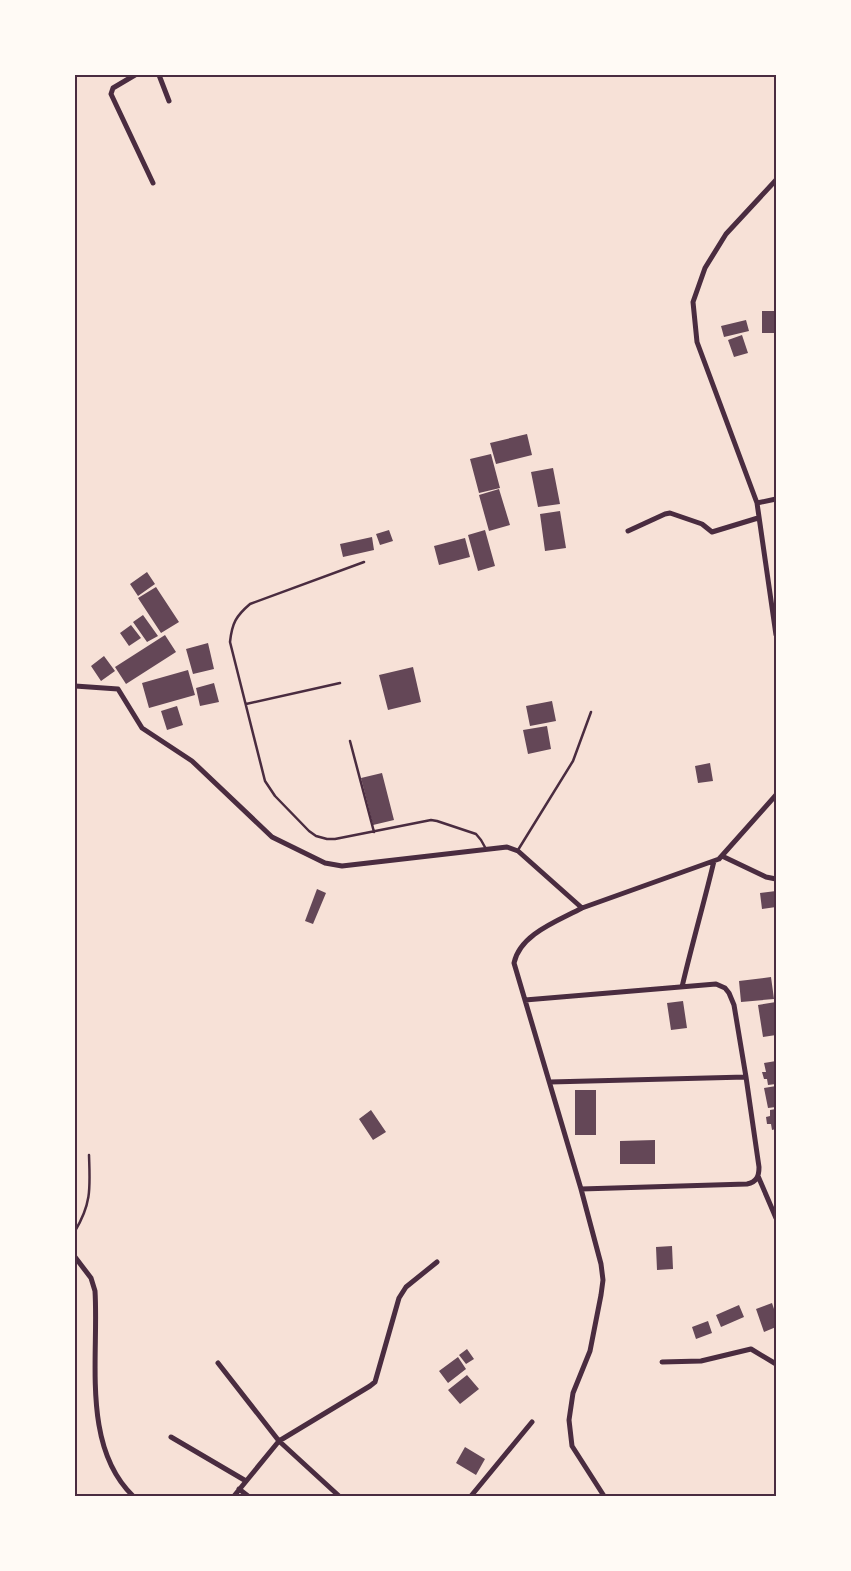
<svg xmlns="http://www.w3.org/2000/svg" width="851" height="1571" viewBox="0 0 851 1571" font-family="Quicksand,sans-serif">
<rect width="100%" height="100%" fill="#f7e1d7"/>
<path fill="#644757" d="M 762,311 L 776,311 L 776,333 L 762,333 Z
M 746,320 L 749,331 L 724,337 L 721,326 Z
M 742,335 L 748,353 L 734,357 L 728,340 Z
M 527,434 L 532,455 L 496,464 L 490,443 Z
M 491,454 L 500,488 L 479,493 L 470,459 Z
M 553,468 L 560,504 L 538,507 L 531,472 Z
M 499,489 L 510,525 L 489,531 L 479,495 Z
M 560,511 L 566,548 L 545,551 L 540,514 Z
M 389,530 L 393,541 L 380,545 L 376,534 Z
M 485,530 L 495,566 L 478,571 L 468,535 Z
M 372,537 L 374,550 L 343,557 L 340,544 Z
M 465,538 L 470,557 L 439,565 L 434,546 Z
M 147,572 L 155,584 L 138,596 L 130,584 Z
M 156,587 L 179,622 L 161,633 L 138,598 Z
M 143,615 L 158,636 L 147,642 L 133,622 Z
M 131,625 L 141,638 L 129,646 L 120,633 Z
M 165,635 L 176,652 L 126,684 L 115,667 Z
M 208,643 L 214,669 L 193,674 L 186,649 Z
M 104,656 L 115,671 L 101,681 L 91,666 Z
M 413,667 L 421,702 L 388,710 L 379,675 Z
M 188,670 L 195,695 L 149,708 L 142,683 Z
M 214,683 L 219,702 L 200,706 L 196,688 Z
M 552,701 L 556,721 L 530,726 L 526,706 Z
M 177,706 L 183,725 L 167,730 L 161,711 Z
M 547,726 L 551,749 L 528,754 L 523,730 Z
M 710,763 L 713,781 L 698,783 L 695,766 Z
M 382,773 L 394,820 L 373,825 L 361,778 Z
M 317,889 L 326,893 L 313,924 L 305,921 Z
M 776,891 L 776,907 L 762,909 L 760,893 Z
M 771,977 L 774,999 L 741,1002 L 739,981 Z
M 683,1001 L 687,1028 L 671,1030 L 667,1003 Z
M 776,1002 L 776,1035 L 763,1037 L 758,1005 Z
M 776,1061 L 776,1084 L 768,1085 L 767,1079 L 764,1079 L 762,1072 L 766,1072 L 764,1063 Z
M 776,1086 L 776,1107 L 768,1108 L 764,1088 Z
M 575,1090 L 596,1090 L 596,1135 L 575,1135 Z
M 776,1109 L 776,1129 L 772,1130 L 771,1124 L 767,1124 L 766,1117 L 770,1116 L 770,1110 Z
M 371,1110 L 386,1132 L 373,1140 L 359,1119 Z
M 655,1140 L 655,1164 L 620,1164 L 620,1141 Z
M 672,1246 L 673,1269 L 657,1270 L 656,1247 Z
M 772,1303 L 776,1315 L 776,1327 L 764,1332 L 756,1309 Z
M 739,1305 L 744,1317 L 721,1327 L 716,1315 Z
M 708,1321 L 712,1333 L 696,1339 L 692,1327 Z
M 467,1349 L 474,1359 L 466,1364 L 459,1355 Z
M 458,1357 L 466,1369 L 448,1383 L 439,1371 Z
M 467,1375 L 479,1389 L 460,1404 L 448,1390 Z
M 465,1447 L 485,1459 L 476,1475 L 456,1463 Z"/>
<g fill="none" stroke-linecap="round" stroke-linejoin="round">
<path stroke="#4a2c40" stroke-width="2.5" d="M 364,562 L 250,604 C 236,616 232,623 230,642 L 265,781 L 275,796 L 309,831 L 316,836 L 327,839 L 335,839 L 431,820 L 437,821 L 476,834 L 481,840 L 486,849
M 246,704 L 340,683
M 350,741 L 374,832
M 518,850 L 573,761 L 591,712
M 75,1231 C 92,1203 90,1187 89,1155"/>
<path stroke="#4a2c40" stroke-width="5" d="M 135,75 L 113,88 L 111,94 L 153,183
M 159,75 L 169,101
M 776,180 L 726,234 L 705,268 L 693,302 L 697,342 L 757,503 L 776,635
M 757,503 L 776,499
M 628,531 L 665,514 L 670,513 L 702,524 L 712,532 L 758,518
M 75,686 L 118,689 L 142,728 L 192,761 L 272,837 L 325,863 L 342,866 L 507,847 L 518,851 L 582,908 L 719,859 L 776,795
M 722,856 L 766,877 L 776,879
M 582,908 C 558,921 520,934 514,963 L 581,1189 L 601,1264 L 603,1280 L 601,1295 L 590,1351 L 573,1393 L 569,1420 L 572,1446 L 604,1496
M 682,987 C 692,944 704,903 714,861
M 525,1000 L 716,984 L 725,988 L 729,993 L 734,1005 L 746,1077 L 759,1167 C 759,1176 757,1182 747,1184 L 581,1189
M 550,1082 L 746,1077
M 758,1176 L 776,1218
M 75,1257 L 91,1278 L 95,1291 C 99,1356 81,1446 133,1496
M 662,1362 L 701,1361 L 751,1349 L 776,1364
M 218,1363 L 279,1441 L 339,1496
M 171,1437 L 246,1481
M 239,1489 L 248,1496
M 234,1496 L 279,1441 L 370,1386 L 375,1382 L 399,1298 L 406,1287 L 437,1262
M 471,1496 L 532,1422"/>
</g>
<rect width="851" height="1571" fill="none" stroke="#fffaf5" stroke-width="152"/>
<rect x="76" y="76" width="699" height="1419" fill="none" stroke="#4a2c40" stroke-width="2"/>
</svg>
